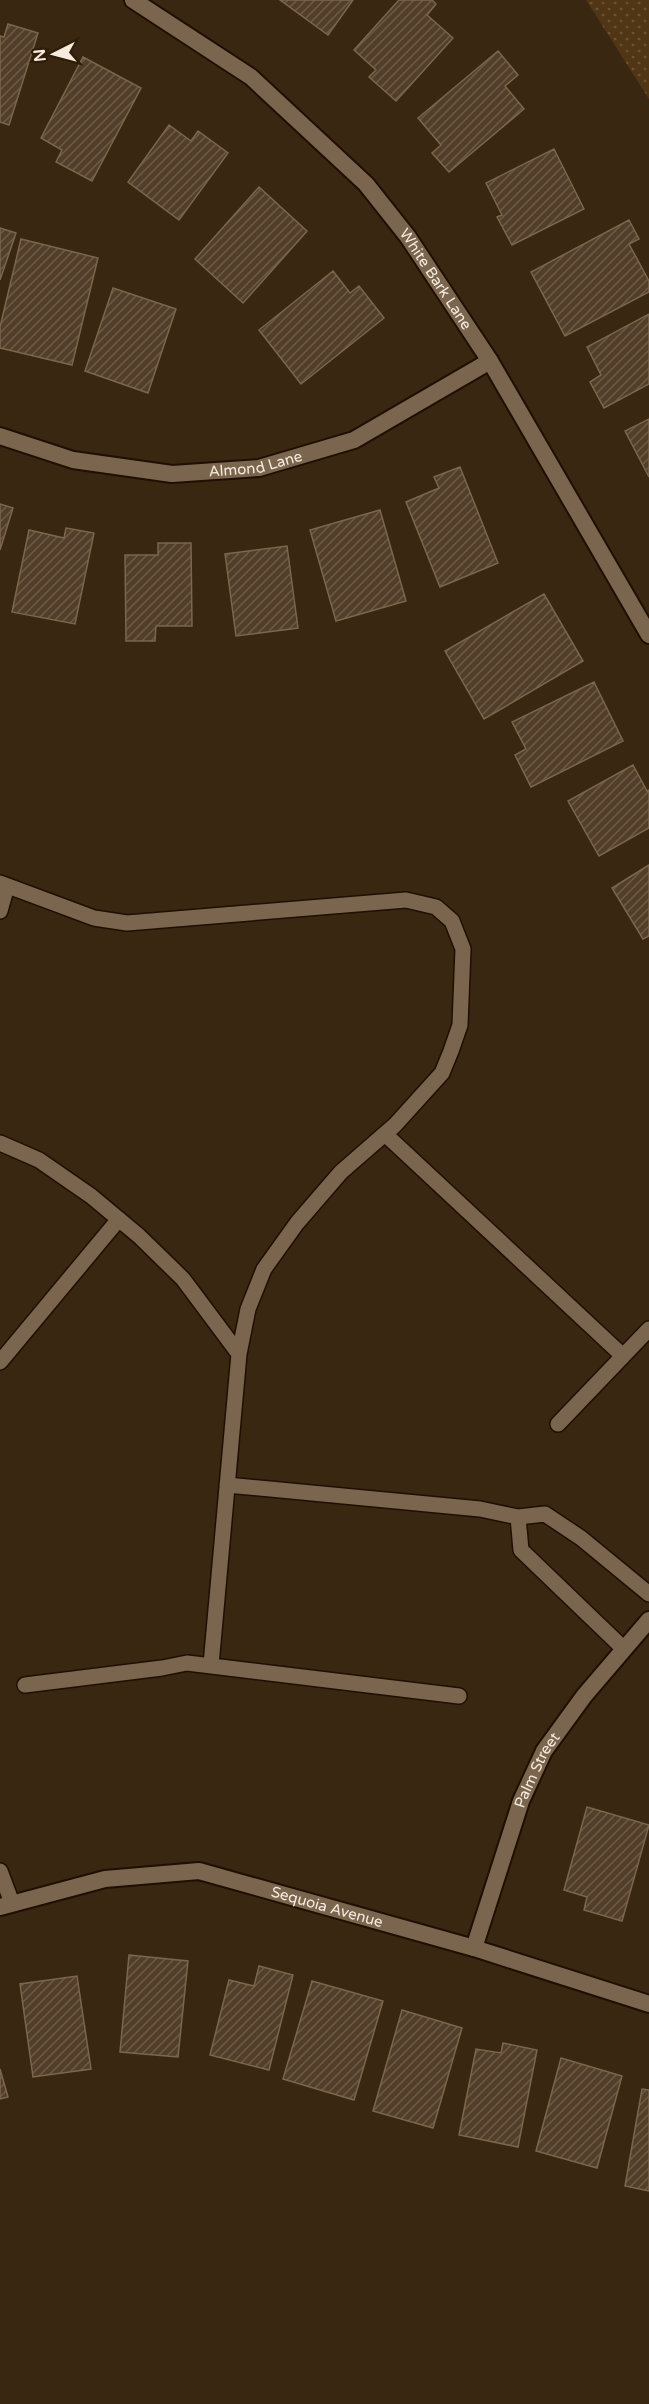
<svg xmlns="http://www.w3.org/2000/svg" width="649" height="2404" viewBox="0 0 649 2404" font-family="'Varela Round',sans-serif">
<defs>
<pattern id="grass-dots" width="8" height="8" patternUnits="userSpaceOnUse" patternTransform="scale(1.5)"><rect width="8" height="8" fill="#513615"/><path d="M2 2h.1M6 6h.1" fill="none" stroke="#6b5337" stroke-width="1.8" stroke-linecap="round"/></pattern>
<pattern id="building-hatch" width="6" height="6" patternUnits="userSpaceOnUse" patternTransform="scale(1.5)"><rect width="6" height="6" fill="#533f29"/><path d="M-1 1l2-2M0 6l6-6M5 7l2-2" fill="none" stroke="#6c5b48"/></pattern>
</defs>
<rect width="100%" height="100%" fill="#392711"/>
<path fill="url(#grass-dots)" d="M 586,0 L 649,0 L 649,99 Z"/>
<path fill="url(#building-hatch)" stroke="#7b664e" stroke-width="1.5" d="M 280,0 L 353,0 L 328,35 Z
M 399,0 L 432,0 L 436,4 L 427,15 L 453,38 L 396,101 L 369,77 L 376,70 L 354,50 Z
M 8,24 L 38,33 L 9,125 L 0,122 L 0,36 L 4,37 Z
M 498,51 L 518,75 L 505,86 L 524,109 L 449,172 L 432,153 L 441,145 L 418,118 Z
M 83,57 L 141,88 L 92,181 L 56,162 L 62,150 L 41,138 Z
M 169,125 L 191,141 L 198,131 L 228,153 L 179,220 L 128,182 Z
M 554,149 L 584,209 L 512,245 L 497,217 L 502,215 L 486,183 Z
M 259,187 L 307,231 L 243,303 L 195,259 Z
M 629,220 L 639,239 L 629,244 L 649,281 L 649,292 L 565,336 L 531,272 Z
M 0,228 L 16,233 L 0,280 Z
M 21,239 L 98,258 L 72,365 L 0,348 L 0,327 Z
M 333,271 L 350,293 L 359,286 L 384,318 L 301,384 L 259,330 Z
M 113,288 L 176,309 L 148,393 L 85,371 Z
M 649,314 L 649,384 L 604,408 L 590,382 L 601,375 L 587,347 Z
M 649,419 L 649,477 L 625,431 Z
M 460,467 L 498,563 L 440,587 L 406,502 L 439,488 L 434,477 Z
M 0,504 L 13,508 L 0,550 Z
M 380,510 L 406,601 L 336,621 L 310,530 Z
M 66,528 L 94,533 L 75,624 L 12,612 L 29,530 L 64,538 Z
M 158,543 L 191,543 L 192,626 L 156,626 L 155,641 L 126,641 L 125,555 L 158,555 Z
M 287,546 L 298,628 L 236,636 L 225,554 Z
M 544,594 L 583,661 L 484,719 L 445,651 Z
M 594,682 L 623,741 L 531,787 L 515,755 L 526,749 L 512,722 Z
M 633,765 L 647,791 L 649,790 L 649,828 L 599,856 L 568,801 Z
M 649,865 L 649,936 L 643,939 L 612,888 Z
M 587,1807 L 649,1825 L 622,1921 L 584,1910 L 587,1897 L 564,1890 Z
M 129,1955 L 188,1961 L 178,2057 L 120,2052 Z
M 259,1966 L 293,1975 L 269,2070 L 210,2055 L 229,1980 L 254,1986 Z
M 77,1976 L 91,2069 L 33,2077 L 20,1984 Z
M 312,1981 L 383,2001 L 354,2100 L 283,2079 Z
M 402,2010 L 462,2028 L 433,2128 L 373,2111 Z
M 503,2043 L 537,2050 L 518,2147 L 459,2135 L 476,2049 L 501,2053 Z
M 561,2058 L 622,2076 L 597,2168 L 536,2151 Z
M 0,2069 L 8,2097 L 0,2099 Z
M 642,2089 L 649,2090 L 649,2191 L 625,2186 Z"/>
<g fill="none" stroke-linecap="round" stroke-linejoin="round">
<g stroke="#200f00" stroke-width="18">
<path id="service" d="M 0,883 L 94,918 L 127,923 L 406,900 L 436,907 L 452,921 L 463,949 L 460,1025 L 451,1051 L 442,1073 L 395,1125 L 341,1172 L 297,1223 L 264,1269 L 248,1309 L 239,1354 L 211,1665
M 0,911 L 7,886
M 385,1134 L 623,1356
M 0,1143 L 39,1160 L 91,1196 L 139,1236 L 183,1279 L 239,1354
M 0,1362 L 119,1219
M 558,1424 L 649,1329
M 227,1485 L 480,1509 L 518,1517 L 545,1514 L 581,1538 L 649,1594
M 518,1517 L 521,1550 L 624,1649
M 25,1685 L 162,1668 L 187,1663 L 459,1696
M 0,1871 L 12,1903"/>
</g>
<g stroke="#200f00" stroke-width="20">
<g id="minor">
<path id="s1" d="M 133,0 L 251,77 L 366,184 L 408,237 L 490,361 L 649,635"/>
<path id="s2" d="M 0,436 L 73,460 L 172,474 L 259,468 L 354,440 L 490,361"/>
<path id="s3" d="M 0,1907 L 105,1879 L 199,1871 L 474,1948 L 649,2004"/>
<path id="s4" d="M 474,1948 L 521,1801 L 544,1751 L 584,1696 L 649,1620"/>
</g>
</g>
<use href="#service" stroke="#7a654e" stroke-width="15"/>
<use href="#minor" stroke="#7a654e" stroke-width="16"/>
</g>
<g text-anchor="middle" stroke-width="4.5" stroke-linejoin="round" paint-order="stroke">
<g font-size="15" fill="#f8ebde" stroke="#2f1d07">
<text dy="5" stroke="none"><textPath href="#s1" startOffset="416">White Bark Lane</textPath></text>
<text dy="5" stroke="none"><textPath href="#s2" startOffset="261">Almond Lane</textPath></text>
<text dy="5" stroke="none"><textPath href="#s4" startOffset="189">Palm Street</textPath></text>
<text dy="5" stroke="none"><textPath href="#s3" startOffset="336">Sequoia Avenue</textPath></text>
</g>
</g>
<g transform="translate(54 54) rotate(264)" stroke="#2f1d07" stroke-width="4.5" paint-order="stroke">
<path d="M0-4.5L10 22L0 15L-10 22Z" fill="#f8ebde"/>
<text y="-9" font-size="16" font-weight="bold" text-anchor="middle" fill="#f8ebde">N</text>
</g>
</svg>
